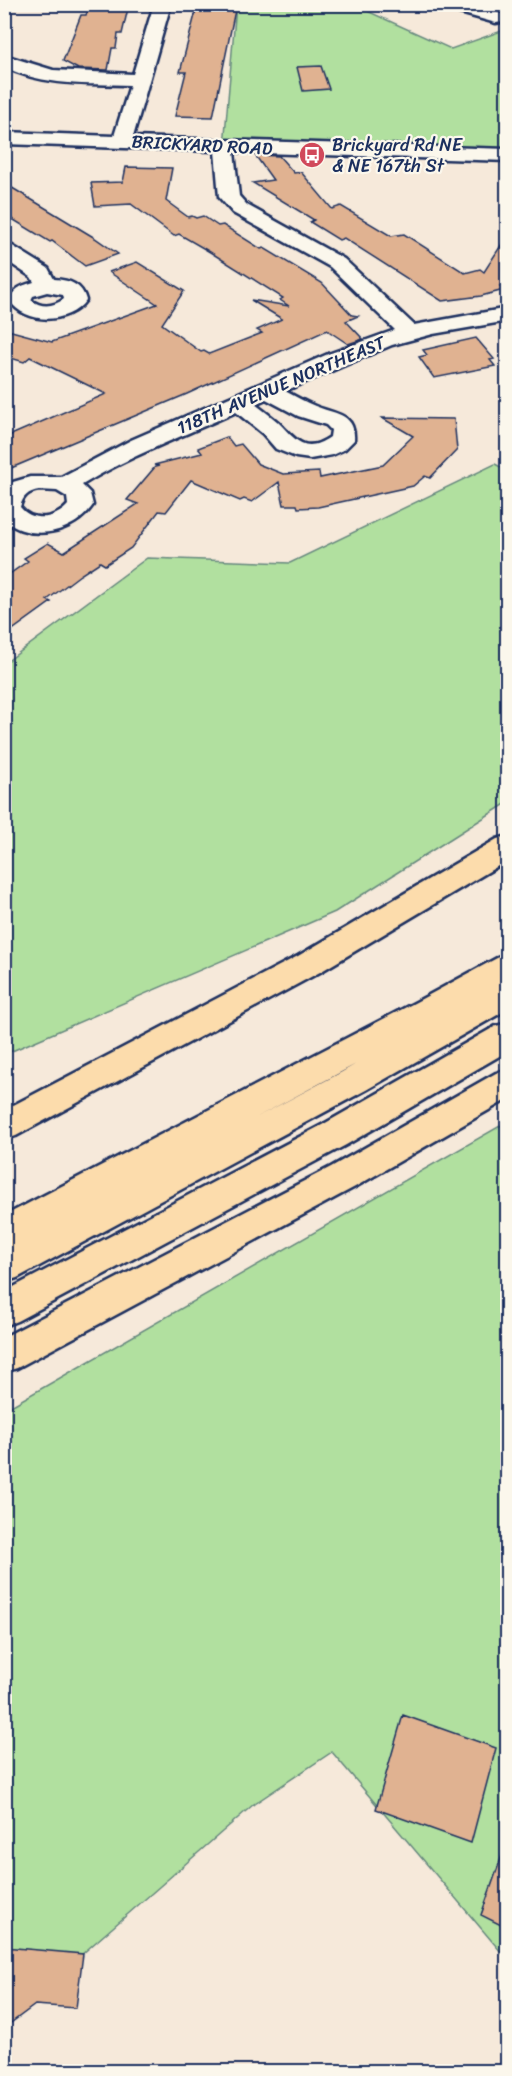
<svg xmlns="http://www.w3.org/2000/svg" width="512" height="2076" viewBox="0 0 512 2076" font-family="Sriracha,sans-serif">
<rect width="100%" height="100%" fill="#f6e9da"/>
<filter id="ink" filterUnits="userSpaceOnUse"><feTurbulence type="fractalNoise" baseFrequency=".0167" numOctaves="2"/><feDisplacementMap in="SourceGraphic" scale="12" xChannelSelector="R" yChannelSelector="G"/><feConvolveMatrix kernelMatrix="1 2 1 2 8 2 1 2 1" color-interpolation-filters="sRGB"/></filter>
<g filter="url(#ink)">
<path fill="#b1e09f" stroke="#66887e" stroke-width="1.5" d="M 236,5 L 354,5 L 451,49 L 507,29 L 507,156 L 224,146 Z
M 495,464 L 508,471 L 507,803 L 335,912 L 5,1054 L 5,663 L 147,558 L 290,563 Z
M 507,1122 L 507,1959 L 332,1752 L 254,1804 L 57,1976 L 5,2015 L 4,1410 Z"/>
<path fill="#e0b291" stroke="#1b2f5e" stroke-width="1.5" d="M 90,4 L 129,4 L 122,34 L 118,34 L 116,48 L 112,48 L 108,70 L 78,69 L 63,61 L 81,15 L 86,15 Z
M 210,10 L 235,10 L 213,117 L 175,116 L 186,72 L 180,72 L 196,11 Z
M 321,66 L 329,89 L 303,91 L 297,67 Z
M 255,155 L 279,156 L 294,173 L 301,172 L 332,209 L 341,206 L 391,236 L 404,234 L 465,273 L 480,269 L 484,272 L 507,236 L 507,284 L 500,286 L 504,290 L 481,296 L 442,301 L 344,238 L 339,240 L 310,222 L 314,220 L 253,183 L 273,180 Z
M 126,167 L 172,168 L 166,201 L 188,217 L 192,216 L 196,218 L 203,216 L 218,226 L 223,225 L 261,249 L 264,248 L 322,283 L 352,315 L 358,316 L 346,321 L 363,339 L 348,344 L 327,330 L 187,394 L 4,471 L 4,438 L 106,394 L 30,357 L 24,362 L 4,356 L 4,329 L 52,342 L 157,304 L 109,272 L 137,262 L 184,291 L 162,324 L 201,352 L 204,351 L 209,354 L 262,333 L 257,330 L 282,319 L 251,300 L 289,306 L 280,300 L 283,298 L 210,252 L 179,234 L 174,236 L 131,204 L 95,206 L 91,183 L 123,182 Z
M 4,183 L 95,238 L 118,254 L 85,266 L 52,241 L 50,242 L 4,214 Z
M 476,338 L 494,359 L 490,360 L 495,366 L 434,378 L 419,357 L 427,355 L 423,350 Z
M 382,418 L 454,419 L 457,450 L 430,478 L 425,476 L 413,486 L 318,507 L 298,508 L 297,505 L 284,505 L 279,482 L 252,502 L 244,499 L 240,501 L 191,480 L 166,512 L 159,511 L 131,548 L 105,565 L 100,562 L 80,575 L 47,600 L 51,602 L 4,636 L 4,578 L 28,561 L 24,558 L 48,543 L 64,552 L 138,504 L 127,500 L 155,467 L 159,466 L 154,465 L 202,453 L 198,448 L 227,437 L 234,446 L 241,444 L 258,464 L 283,474 L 319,472 L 320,478 L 383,465 L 413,436 Z
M 403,1715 L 496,1748 L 471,1843 L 376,1809 Z
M 504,1850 L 507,1850 L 507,1928 L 481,1915 Z
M 4,1947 L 83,1954 L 76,2008 L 35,2005 L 4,2028 Z"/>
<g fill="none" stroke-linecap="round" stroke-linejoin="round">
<g stroke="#1b2f5e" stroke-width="5">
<path id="minor" d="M 154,4 L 171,4 L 133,137 L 508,149 L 508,161 L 234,152 L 239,196 L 247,205 L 344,259 L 414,325 L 508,308 L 508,321 L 433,334 L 392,345 L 285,391 C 295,396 305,402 315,406 C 334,414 356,413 354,440 L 345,449 L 332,455 L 310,459 L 296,457 L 276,449 L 263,434 L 236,412 C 184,436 131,455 82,485 L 90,493 L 93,505 C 74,533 32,543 4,520 L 4,488 L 13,482 L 30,477 L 61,477 L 131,440 L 328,354 L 395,330 L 330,267 L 233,213 L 219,197 L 215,151 L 4,144 L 4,132 L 114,136 L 130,85 C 87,84 44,86 4,67 L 4,55 L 53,70 L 133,74 ZM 266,399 L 298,416 L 326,425 L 331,430 L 330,437 C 304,455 295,439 278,422 C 271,416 263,410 255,404 ZM 39,490 L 57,491 L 67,497 L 68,505 C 56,519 33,523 20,507 C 23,496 28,492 39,490 Z
M 440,4 L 468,4 L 502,14 L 505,18 L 502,22 L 496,23 L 442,8 Z
M 4,243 L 11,245 L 48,268 L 54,279 C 69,280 82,284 86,300 C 68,325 26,325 9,300 C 16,287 21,286 34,282 L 31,277 L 4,259 ZM 47,292 L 63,295 L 64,299 C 53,307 42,308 31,300 L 33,296 Z"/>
</g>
<g stroke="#1b2f5e" stroke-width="5">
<path id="highway" d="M 508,836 L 508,860 L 320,972 L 16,1136 L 4,1140 L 4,1110 L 298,956 L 497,839 Z
M 508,954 L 508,981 L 504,983 L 508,982 L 508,1009 L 366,1090 L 17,1278 L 4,1282 L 4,1249 L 11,1246 L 4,1248 L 4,1216 L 416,1002 L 497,958 ZM 356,1064 L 342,1072 L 253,1119 Z
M 508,1023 L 508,1051 L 346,1145 L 17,1321 L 4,1326 L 4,1292 L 322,1125 L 496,1026 Z
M 508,1069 L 508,1099 L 355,1187 L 17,1368 L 4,1372 L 4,1337 L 331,1167 L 496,1073 Z"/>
</g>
<use href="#minor" fill="#fbf7ec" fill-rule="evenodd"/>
<use href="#highway" fill="#fcdcac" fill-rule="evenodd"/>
</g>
</g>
<defs>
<g id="bus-disc" transform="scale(1.35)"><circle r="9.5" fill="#d1495b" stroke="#fbf7ec"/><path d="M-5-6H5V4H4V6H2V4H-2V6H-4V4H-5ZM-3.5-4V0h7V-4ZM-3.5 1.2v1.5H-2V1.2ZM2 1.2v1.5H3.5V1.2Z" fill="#fff"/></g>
</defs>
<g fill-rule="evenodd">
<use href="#bus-disc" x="312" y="155"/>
</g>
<g text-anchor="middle" stroke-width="4.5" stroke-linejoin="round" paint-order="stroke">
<g font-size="18" fill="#1b2f5e" stroke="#fbf7ec">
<text transform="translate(202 145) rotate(3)" y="6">BRICKYARD ROAD</text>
<text transform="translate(281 385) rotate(-23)" y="6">118TH AVENUE NORTHEAST</text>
</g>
<g font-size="18" fill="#1b2f5e" stroke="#fbf7ec" text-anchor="start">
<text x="332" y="151">Brickyard Rd NE<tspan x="332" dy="21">&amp; NE 167th St</tspan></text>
</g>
</g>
<rect width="512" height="2076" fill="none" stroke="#fbf7ec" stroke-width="24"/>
<rect x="12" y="12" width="488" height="2052" fill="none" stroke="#1b2f5e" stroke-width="2" filter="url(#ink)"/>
</svg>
